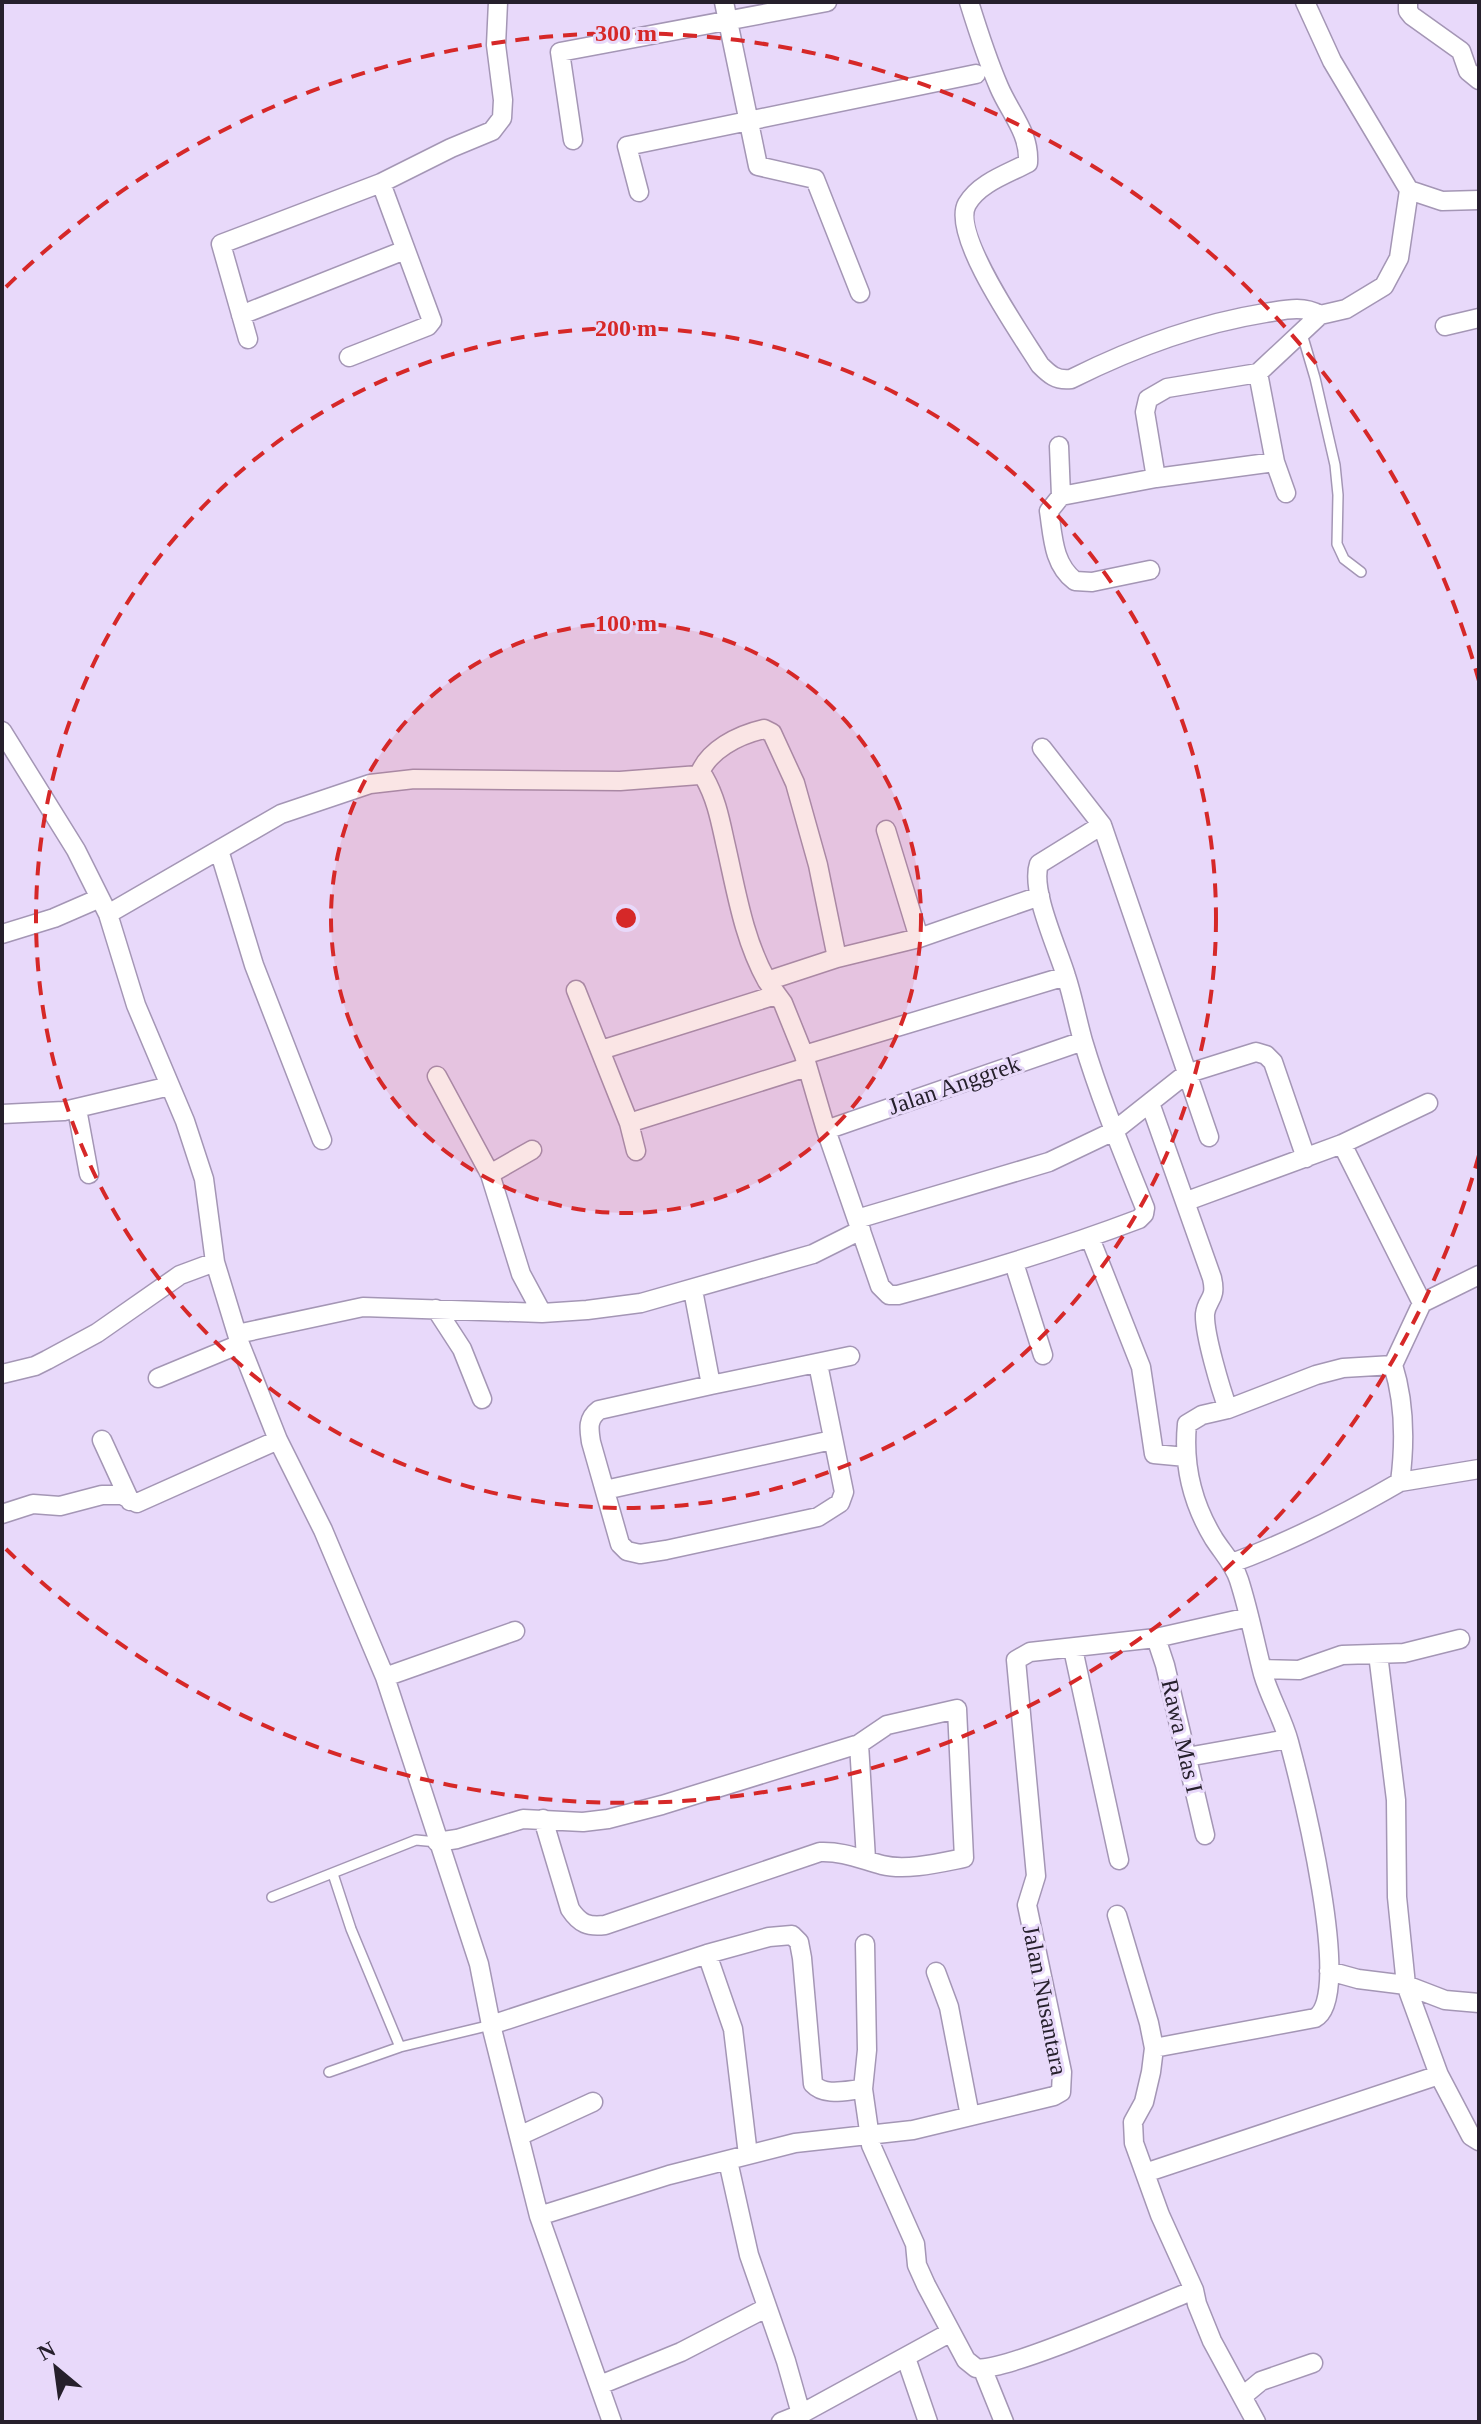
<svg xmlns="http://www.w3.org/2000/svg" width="1481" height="2424" viewBox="0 0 1481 2424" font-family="Georgia,serif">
<rect width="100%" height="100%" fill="#e8d9fa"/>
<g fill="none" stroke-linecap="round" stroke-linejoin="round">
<g stroke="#a496b5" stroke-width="12">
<path id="lane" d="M 1302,334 L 1315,378 L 1335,465 L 1338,495 L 1337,544 L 1344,559 L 1361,572
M 333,1874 L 351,1929 L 400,2047 L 491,2025
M 272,1897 L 416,1840 L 437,1842
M 329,2072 L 400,2047"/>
</g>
<g stroke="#a496b5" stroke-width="21">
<path id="street" d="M 724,2 L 758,166 L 815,179 L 860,293
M 969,2 C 978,31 987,59 999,87 C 1010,113 1030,133 1028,163 C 1007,174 979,183 967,204 C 950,234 1022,336 1040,365 C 1049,374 1056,381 1071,379 C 1133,348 1197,324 1265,313 C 1285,310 1302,305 1320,315
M 1305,2 L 1332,61 L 1409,190 L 1442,201 L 1479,200
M 1408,2 L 1408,11 L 1412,16 L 1461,51 L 1468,71 L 1479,80
M 573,140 L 560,52 L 827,2
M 639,192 L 627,146 L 976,74
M 241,315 L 405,250
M 1445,326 L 1479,318
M 248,339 L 221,244 L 381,183 L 451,148 L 492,131 L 502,118 L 503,100 L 496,45 L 498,2
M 349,357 L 428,326 L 432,321 L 381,183
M 1258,373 L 1320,315 L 1346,309 L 1384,286 L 1399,258 L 1409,190
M 1059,446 L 1061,496
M 1156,478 L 1145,412 L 1148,399 L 1167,388 L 1258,373 L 1275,462
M 1150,570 L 1092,582 L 1075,581 C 1053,564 1053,537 1049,511 L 1061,496 L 1156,478 L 1275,462 L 1286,493
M 2,731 L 76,850 L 108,914 L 136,1005 L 185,1121 L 204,1179 L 215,1262 L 240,1344 L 278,1440 L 323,1530 L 385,1677 L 479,1964 L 491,2025 L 539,2216 L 612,2422
M 1042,748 L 1102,825 L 1209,1137
M 699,775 C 708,750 738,735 764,729 L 772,733 L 795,783 L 818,865 L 837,958
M 886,830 L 919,938
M 219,850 L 254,965 L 322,1140
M 1040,896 L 919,938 L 837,958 L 767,981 L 783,1003 L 804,1055 L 826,1130 L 880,1286 L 889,1295 L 898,1295 C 980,1273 1060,1249 1139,1219 L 1144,1214 L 1145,1208 C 1123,1153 1100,1098 1083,1041 C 1077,1020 1073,997 1066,976 C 1058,949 1030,890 1039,864 L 1102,825
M 108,914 L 281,814 L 370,784 L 414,779 L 620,781 L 699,775 L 704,777 C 716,798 720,819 725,842 C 736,889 743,938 767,981
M 2,934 L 54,918 L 100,898
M 576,990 L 629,1123 L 636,1151
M 601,1050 L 776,995
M 804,1055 L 1066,976
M 437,1076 L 490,1174 L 521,1274 L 542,1313
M 1150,1103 L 1212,1278 C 1217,1300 1207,1298 1205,1314 C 1204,1334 1221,1390 1228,1409
M 77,1109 L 89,1174
M 2,1114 L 64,1111 L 170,1086
M 629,1123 L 807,1067
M 826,1130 L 1083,1041
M 1342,1144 L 1422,1303 L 1393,1365
M 490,1174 L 532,1150
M 1187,1201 L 1342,1144 L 1428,1103
M 857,1219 L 1049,1162 L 1114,1131 L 1186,1074 L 1256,1052 L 1266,1055 L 1273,1062 L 1306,1158
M 1090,1238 L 1141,1367 L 1154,1454 L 1186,1457
M 1014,1263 L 1043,1355
M 693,1290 L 711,1385 L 850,1356
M 1422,1303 L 1479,1275
M 436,1309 L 462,1349 L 482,1399
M 237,1334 L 363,1307 L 542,1313 L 587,1310 L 641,1303 L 813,1254 L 861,1230
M 2,1374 L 35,1366 L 47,1360 L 97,1333 L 180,1275 L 215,1262
M 158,1378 L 240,1344
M 711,1385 L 599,1410 C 587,1419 589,1429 591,1442 L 620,1544 L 627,1551 L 640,1554 L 666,1550 L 818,1517 L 840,1503 L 844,1492 L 818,1364
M 102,1440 L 130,1501
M 605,1490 L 832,1440
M 2,1514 L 33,1504 L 60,1506 L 102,1495 L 122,1495 L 137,1503 L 278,1440
M 1232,1563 C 1292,1541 1345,1514 1400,1482
M 1156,1638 L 1165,1665 L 1205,1835
M 1073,1649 L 1119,1860
M 1378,1654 L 1396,1800 L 1397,1897 L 1406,1985 L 1439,2075 L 1471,2136 L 1479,2141
M 1262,1669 L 1299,1670 L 1342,1655 L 1404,1653 L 1460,1639
M 385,1677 L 515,1631
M 859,1744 L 866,1859
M 1187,1757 L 1288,1739
M 437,1842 L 457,1839 L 523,1819 L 583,1822 L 608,1819 L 662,1805 L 859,1744 L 887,1725 L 957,1709 L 964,1858 C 939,1863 906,1871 882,1865 C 860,1859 842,1851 820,1852 L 605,1925 C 588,1927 580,1924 570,1909 L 543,1819
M 1117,1915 L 1149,2023 L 1154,2048 L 1151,2072 L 1144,2102 L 1133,2122 L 1134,2143 L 1160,2215 L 1194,2290 L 1197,2304 L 1212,2341 L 1256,2422
M 865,1944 L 867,2050 L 863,2089 L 871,2145 L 915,2244 L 917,2265 L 926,2285 L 966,2360 L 976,2368 C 1003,2374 1159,2304 1194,2290
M 707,1954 L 733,2029 L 748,2155
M 1329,1971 L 1358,1979 L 1406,1985 L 1445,2000 L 1479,2003
M 936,1972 L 949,2007 L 970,2116
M 491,2025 L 707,1954 L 769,1937 L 792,1935 L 799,1942 L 802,1958 L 813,2084 C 825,2097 847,2090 863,2089
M 1154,2048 L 1315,2018 C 1355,1998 1300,1783 1289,1742 C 1283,1719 1270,1698 1263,1674 C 1255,1643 1249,1611 1239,1580 C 1234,1564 1223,1553 1214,1539 C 1192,1503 1183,1465 1187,1424 L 1202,1415 L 1228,1409 L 1316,1375 L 1343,1368 L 1393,1365 C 1405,1403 1405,1444 1400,1482 L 1479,1469
M 519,2136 L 593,2102
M 728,2161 L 749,2255 L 786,2361 L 801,2414
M 1145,2173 L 1439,2075
M 539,2216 L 669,2175 L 795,2143 L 913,2130 L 1054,2096 L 1061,2092 L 1062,2072 L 1027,1905 L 1036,1876 L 1016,1660 L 1030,1652 L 1156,1638 L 1249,1617
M 906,2358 L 928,2422
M 983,2370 L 1004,2422
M 600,2385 L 681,2352 L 766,2308
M 1243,2396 L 1261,2381 L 1313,2363
M 781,2422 L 801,2414 L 951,2332"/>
</g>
<use href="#lane" stroke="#fff" stroke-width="9"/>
<use href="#street" stroke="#fff" stroke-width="18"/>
</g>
<circle cx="626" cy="918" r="295" fill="#d62828" fill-opacity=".12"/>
<g fill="none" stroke="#d62828" stroke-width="4" stroke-dasharray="14 10">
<circle cx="626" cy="918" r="295"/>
<circle cx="626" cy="918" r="590"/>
<path d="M1479 1155A885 885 0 0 1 6 1549M6 287A885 885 0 0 1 1479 681"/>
</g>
<g text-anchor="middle" stroke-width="6" stroke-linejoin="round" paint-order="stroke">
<g font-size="24" fill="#26202c" stroke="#e8d9fa">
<text transform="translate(954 1085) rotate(-19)" y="8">Jalan Anggrek</text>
<text transform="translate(1182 1736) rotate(77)" y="8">Rawa Mas I</text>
<text transform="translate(1045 2000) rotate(79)" y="8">Jalan Nusantara</text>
</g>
</g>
<circle cx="626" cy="918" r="12" fill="#d62828" stroke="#e8d9fa" stroke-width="4"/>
<g font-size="24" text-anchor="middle" font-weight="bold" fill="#d62828" stroke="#e8d9fa" stroke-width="6" stroke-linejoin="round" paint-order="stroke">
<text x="626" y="41">300 m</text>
<text x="626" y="336">200 m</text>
<text x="626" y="631">100 m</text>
</g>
<rect width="1481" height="2424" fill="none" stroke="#26202c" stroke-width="8"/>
<g transform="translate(56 2368) rotate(331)" stroke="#e8d9fa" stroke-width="6" paint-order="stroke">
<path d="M0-6L14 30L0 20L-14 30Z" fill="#26202c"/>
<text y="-12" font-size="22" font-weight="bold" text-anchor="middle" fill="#26202c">N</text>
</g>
</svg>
